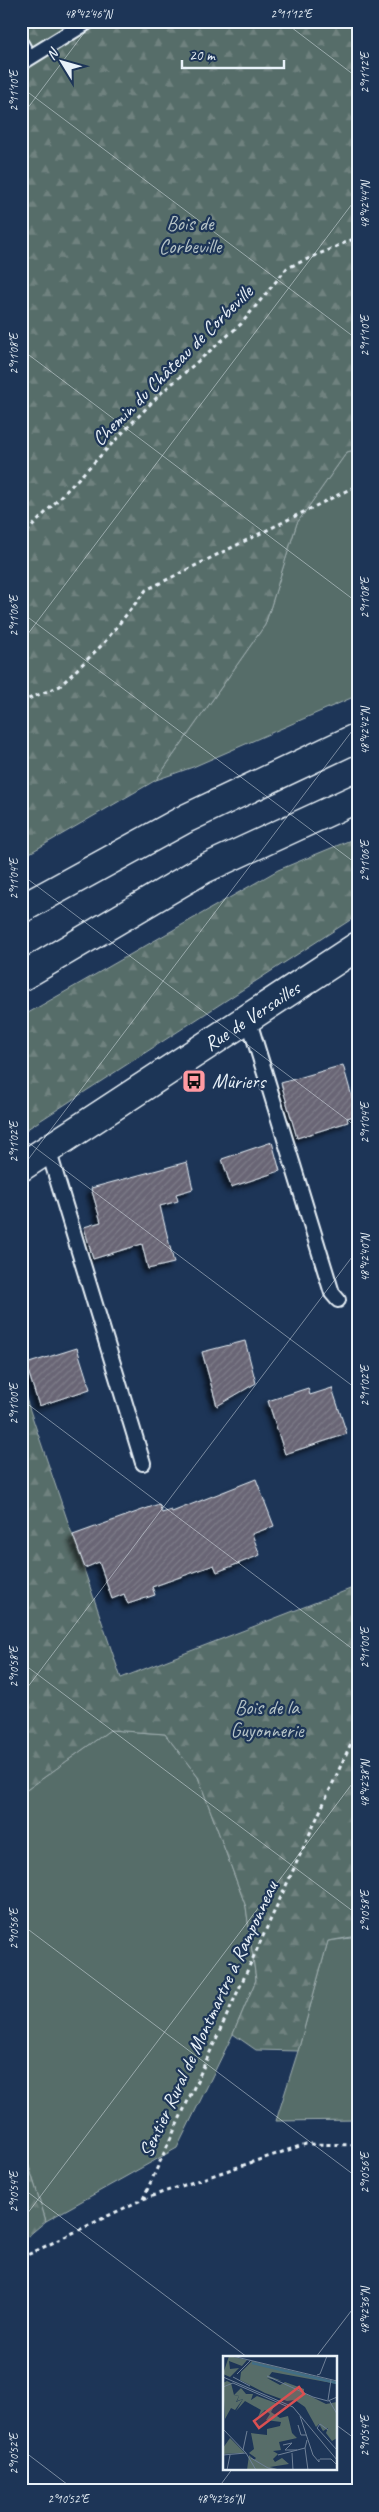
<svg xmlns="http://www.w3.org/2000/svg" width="379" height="2512" viewBox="0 0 379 2512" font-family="Caveat,sans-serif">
<defs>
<pattern id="forest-firs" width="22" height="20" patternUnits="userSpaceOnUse" patternTransform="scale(1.25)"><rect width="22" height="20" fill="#576d69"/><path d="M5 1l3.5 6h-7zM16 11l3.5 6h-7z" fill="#6f827f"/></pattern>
<pattern id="building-hatch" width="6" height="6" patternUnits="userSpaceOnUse" patternTransform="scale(1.25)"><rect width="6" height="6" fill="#696575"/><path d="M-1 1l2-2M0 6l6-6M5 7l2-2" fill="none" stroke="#7e7c89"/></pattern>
<filter id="shadow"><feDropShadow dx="-4.5" dy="4.5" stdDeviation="2.5" flood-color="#0009"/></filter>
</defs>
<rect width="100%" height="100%" fill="#1d3557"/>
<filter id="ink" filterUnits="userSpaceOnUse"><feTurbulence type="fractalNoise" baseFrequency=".02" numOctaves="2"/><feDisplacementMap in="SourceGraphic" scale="10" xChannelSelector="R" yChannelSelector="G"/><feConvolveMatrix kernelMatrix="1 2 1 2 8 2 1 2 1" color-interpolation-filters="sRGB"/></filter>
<g filter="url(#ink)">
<path fill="#576d69" stroke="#a0afb0" d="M 358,449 L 358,695 L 193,767 L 156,780 L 265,625 L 297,523 L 347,452 Z
M 110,1730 L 165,1734 L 198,1777 L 246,1907 L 256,1980 L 233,2034 L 177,2148 L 46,2221 L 21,2141 L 21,1794 Z
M 358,1937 L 358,2120 L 276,2121 L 298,2051 L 328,1941 Z"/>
<path fill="url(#forest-firs)" stroke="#a0afb0" d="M 21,21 L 358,21 L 358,449 L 347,452 L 297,523 L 265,625 L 156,780 L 21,858 Z
M 358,837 L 358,915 L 21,1133 L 21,1017 L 278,870 Z
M 21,1384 L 121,1678 L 358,1586 L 358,1936 L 328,1941 L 298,2051 L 256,2050 L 233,2034 L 256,1980 L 246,1907 L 198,1777 L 165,1734 L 110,1730 L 21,1794 Z
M 21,2141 L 46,2221 L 21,2242 Z"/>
<path fill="url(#building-hatch)" stroke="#e8f1f8" filter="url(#shadow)" d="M 343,1065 L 357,1115 L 347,1118 L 348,1122 L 297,1138 L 281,1083 Z
M 272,1142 L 280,1171 L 231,1187 L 222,1159 Z
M 187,1162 L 193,1189 L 176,1194 L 178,1201 L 160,1206 L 174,1263 L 148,1269 L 142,1244 L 93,1259 L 84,1227 L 101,1222 L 91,1188 Z
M 245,1341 L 256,1383 L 217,1406 L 202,1352 Z
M 77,1348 L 90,1389 L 39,1406 L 26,1364 Z
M 308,1388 L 310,1395 L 332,1388 L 347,1434 L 285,1454 L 268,1401 Z
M 256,1479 L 274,1526 L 252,1534 L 260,1555 L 217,1572 L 214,1565 L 152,1587 L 155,1595 L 128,1604 L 124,1594 L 112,1599 L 99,1562 L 85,1568 L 73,1535 L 159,1504 L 162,1513 L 171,1510 L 172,1512 Z"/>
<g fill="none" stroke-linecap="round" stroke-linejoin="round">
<g stroke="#e8f1f8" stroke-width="18">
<path id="lane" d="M 21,44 L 29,58
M 21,63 L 89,21
M 248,1018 L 332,1293 L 338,1300
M 48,1149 L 143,1463"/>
</g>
<g stroke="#e8f1f8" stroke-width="31">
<g id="secondary">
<path id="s1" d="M 21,1167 L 358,946"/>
</g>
</g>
<g stroke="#e8f1f8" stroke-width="31">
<path id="highway" d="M 21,909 L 187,818 L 358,737
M 21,977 L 204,869 L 358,798"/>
</g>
<path stroke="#e8f1f8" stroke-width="3" stroke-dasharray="4 4" stroke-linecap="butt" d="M 21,538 L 160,394 L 241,324 L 287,268 L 358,237
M 21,702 L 60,686 L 103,644 L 146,590 L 358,485
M 143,2199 L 358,1728
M 21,2258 L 143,2199 L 306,2144 L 358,2145"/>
<use href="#lane" stroke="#1d3557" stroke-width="14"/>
<use href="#secondary" stroke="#1d3557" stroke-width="28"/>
<use href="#highway" stroke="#1d3557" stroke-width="28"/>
</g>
</g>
<path fill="none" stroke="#e8f1f8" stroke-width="1" stroke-opacity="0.45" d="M 283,21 L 358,78M 21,87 L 358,340M 21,117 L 93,21M 21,349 L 358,603M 21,612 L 358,865M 21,643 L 358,196M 21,874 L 358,1128M 21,1137 L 358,1390M 21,1169 L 358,723M 21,1399 L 358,1653M 21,1662 L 358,1915M 21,1696 L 358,1249M 21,1924 L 358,2178M 21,2187 L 247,2357M 21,2222 L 358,1776M 316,2357 L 358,2302M 335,2424 L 358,2441M 21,2449 L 76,2491M 216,2491 L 233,2468"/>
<defs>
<g id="bus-square" transform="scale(1.25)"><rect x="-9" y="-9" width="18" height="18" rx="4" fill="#ff9aa2" stroke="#1d3557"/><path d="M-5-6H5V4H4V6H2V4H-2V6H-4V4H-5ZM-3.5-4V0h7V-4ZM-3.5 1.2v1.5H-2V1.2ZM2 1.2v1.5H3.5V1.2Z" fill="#111"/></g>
</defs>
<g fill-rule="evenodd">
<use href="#bus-square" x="194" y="1081"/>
</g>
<g text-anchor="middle" stroke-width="4.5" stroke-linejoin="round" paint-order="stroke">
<g font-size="20" fill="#b5c3c6" stroke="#1d3557">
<text x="190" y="230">Bois de<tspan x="190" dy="23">Corbeville</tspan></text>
<text x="267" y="1714">Bois de la<tspan x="267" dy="23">Guyonnerie</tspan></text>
</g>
<g font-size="20" fill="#e8f1f8" stroke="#1d3557">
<text transform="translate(172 365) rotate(-45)" y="7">Chemin du Château de Corbeville</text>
<text dy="7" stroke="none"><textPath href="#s1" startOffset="276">Rue de Versailles</textPath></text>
<text transform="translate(208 2019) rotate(-65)" y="7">Sentier Rural de Montmartre à Ramponneau</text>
</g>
<g font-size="20" fill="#e8f1f8" stroke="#1d3557" text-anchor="start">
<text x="212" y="1088">Mûriers</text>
</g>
</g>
<g transform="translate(223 2356)">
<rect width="114" height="114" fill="#1d3557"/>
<path d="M 4,25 L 8,27 L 11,39 L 16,40 L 13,46 L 20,43 L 12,54 L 8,52 L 2,63 L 0,27 ZM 7,82 L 21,96 L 21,97 L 0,98 L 0,92 Z" fill="#576d69"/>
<path d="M 6,0 L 24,4 L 19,10 L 6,5 L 7,13 L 16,12 L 7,21 L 0,18 ZM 29,5 L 114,26 L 114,28 L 49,16 L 46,20 L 59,25 L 44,22 L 57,29 L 62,26 L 81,33 L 81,37 L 103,48 L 114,46 L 114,82 L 109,85 L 103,77 L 105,72 L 100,75 L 96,68 L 93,71 L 82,51 L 72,44 L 64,45 L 42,37 L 17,24 L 18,16 ZM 18,32 L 23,38 L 30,38 L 28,44 L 34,40 L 53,47 L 48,56 L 57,62 L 65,60 L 69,77 L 74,82 L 56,86 L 58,94 L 50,95 L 55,98 L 50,103 L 52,106 L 59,102 L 66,108 L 47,111 L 58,114 L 24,114 L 26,99 L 31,104 L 33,102 L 26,97 L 31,93 L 28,77 L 44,79 L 44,73 L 57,70 L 58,66 L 43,64 L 47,58 L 42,54 L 35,61 L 38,54 L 22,45 L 13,55 L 20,43 L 14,45 L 16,40 L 11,39 Z" fill="#576d69"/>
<path fill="none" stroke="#416d86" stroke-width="2.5" d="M 29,7 L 114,27"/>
<path fill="none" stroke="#6e8097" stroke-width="1" d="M 9,0 L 114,25M 14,18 L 28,4M 94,19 L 97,18 L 104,0M 44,20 L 90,41 L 105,45 L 114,41M 0,21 L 70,51 L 114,104M 10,21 L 27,30M 0,31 L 10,27 L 63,50M 105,44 L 108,24M 106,44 L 114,58M 77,60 L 90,99 L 96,106 L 96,103M 75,69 L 78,79 L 83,79M 94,72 L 114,94M 94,72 L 97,68 L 105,74M 0,73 L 23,97 L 33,114M 84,84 L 82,92 L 85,114M 60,89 L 69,87 L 62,94 L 74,94M 20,94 L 24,75M 69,97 L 70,114M 0,99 L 23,97M 55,99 L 82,92M 28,102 L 45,112 L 56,114M 97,103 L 108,103 L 114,109M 4,114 L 7,99"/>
<path fill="#da5052" fill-opacity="0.15" stroke="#da5052" stroke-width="2.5" d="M 76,31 L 81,38 L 36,72 L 31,65 Z"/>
<rect width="114" height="114" fill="none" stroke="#e8f1f8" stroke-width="2.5"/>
</g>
<rect width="379" height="2512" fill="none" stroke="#1d3557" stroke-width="55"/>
<g transform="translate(62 62) rotate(307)" stroke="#1d3557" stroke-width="4" paint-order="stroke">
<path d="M0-4L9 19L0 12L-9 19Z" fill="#e8f1f8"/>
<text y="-8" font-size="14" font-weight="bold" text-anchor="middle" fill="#e8f1f8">N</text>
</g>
<path d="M182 60v8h102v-8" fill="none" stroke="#e8f1f8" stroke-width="2.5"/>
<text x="189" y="60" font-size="15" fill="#e8f1f8" stroke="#1d3557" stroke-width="4" paint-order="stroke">20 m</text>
<rect x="28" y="28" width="324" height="2456" fill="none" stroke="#e8f1f8" stroke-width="2"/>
<g font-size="12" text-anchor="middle" fill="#e8f1f8">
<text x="88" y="18">48°42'46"N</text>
<text x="291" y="18">2°11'12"E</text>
<text transform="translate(365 73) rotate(-90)" y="4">2°11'12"E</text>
<text transform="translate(14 91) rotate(-90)" y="4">2°11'10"E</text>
<text transform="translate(365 205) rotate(-90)" y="4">48°42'44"N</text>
<text transform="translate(365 336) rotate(-90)" y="4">2°11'10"E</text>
<text transform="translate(14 354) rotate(-90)" y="4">2°11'08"E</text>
<text transform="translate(365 598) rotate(-90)" y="4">2°11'08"E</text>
<text transform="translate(14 616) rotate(-90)" y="4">2°11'06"E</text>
<text transform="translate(365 731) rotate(-90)" y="4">48°42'42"N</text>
<text transform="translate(365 861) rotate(-90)" y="4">2°11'06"E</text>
<text transform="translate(14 879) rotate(-90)" y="4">2°11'04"E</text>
<text transform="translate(365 1123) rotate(-90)" y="4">2°11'04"E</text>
<text transform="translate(14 1142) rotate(-90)" y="4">2°11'02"E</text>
<text transform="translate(365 1258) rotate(-90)" y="4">48°42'40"N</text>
<text transform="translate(365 1386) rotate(-90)" y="4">2°11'02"E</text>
<text transform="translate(14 1404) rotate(-90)" y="4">2°11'00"E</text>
<text transform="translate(365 1648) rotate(-90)" y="4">2°11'00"E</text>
<text transform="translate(14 1667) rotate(-90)" y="4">2°10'58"E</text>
<text transform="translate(365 1784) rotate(-90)" y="4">48°42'38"N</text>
<text transform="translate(365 1911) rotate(-90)" y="4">2°10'58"E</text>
<text transform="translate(14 1929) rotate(-90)" y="4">2°10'56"E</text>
<text transform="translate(365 2173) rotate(-90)" y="4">2°10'56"E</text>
<text transform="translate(14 2192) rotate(-90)" y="4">2°10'54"E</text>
<text transform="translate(365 2311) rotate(-90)" y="4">48°42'36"N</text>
<text transform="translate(365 2436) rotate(-90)" y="4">2°10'54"E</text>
<text transform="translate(14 2454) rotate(-90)" y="4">2°10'52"E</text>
<text x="68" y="2503">2°10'52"E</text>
<text x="220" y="2503">48°42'36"N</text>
</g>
</svg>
